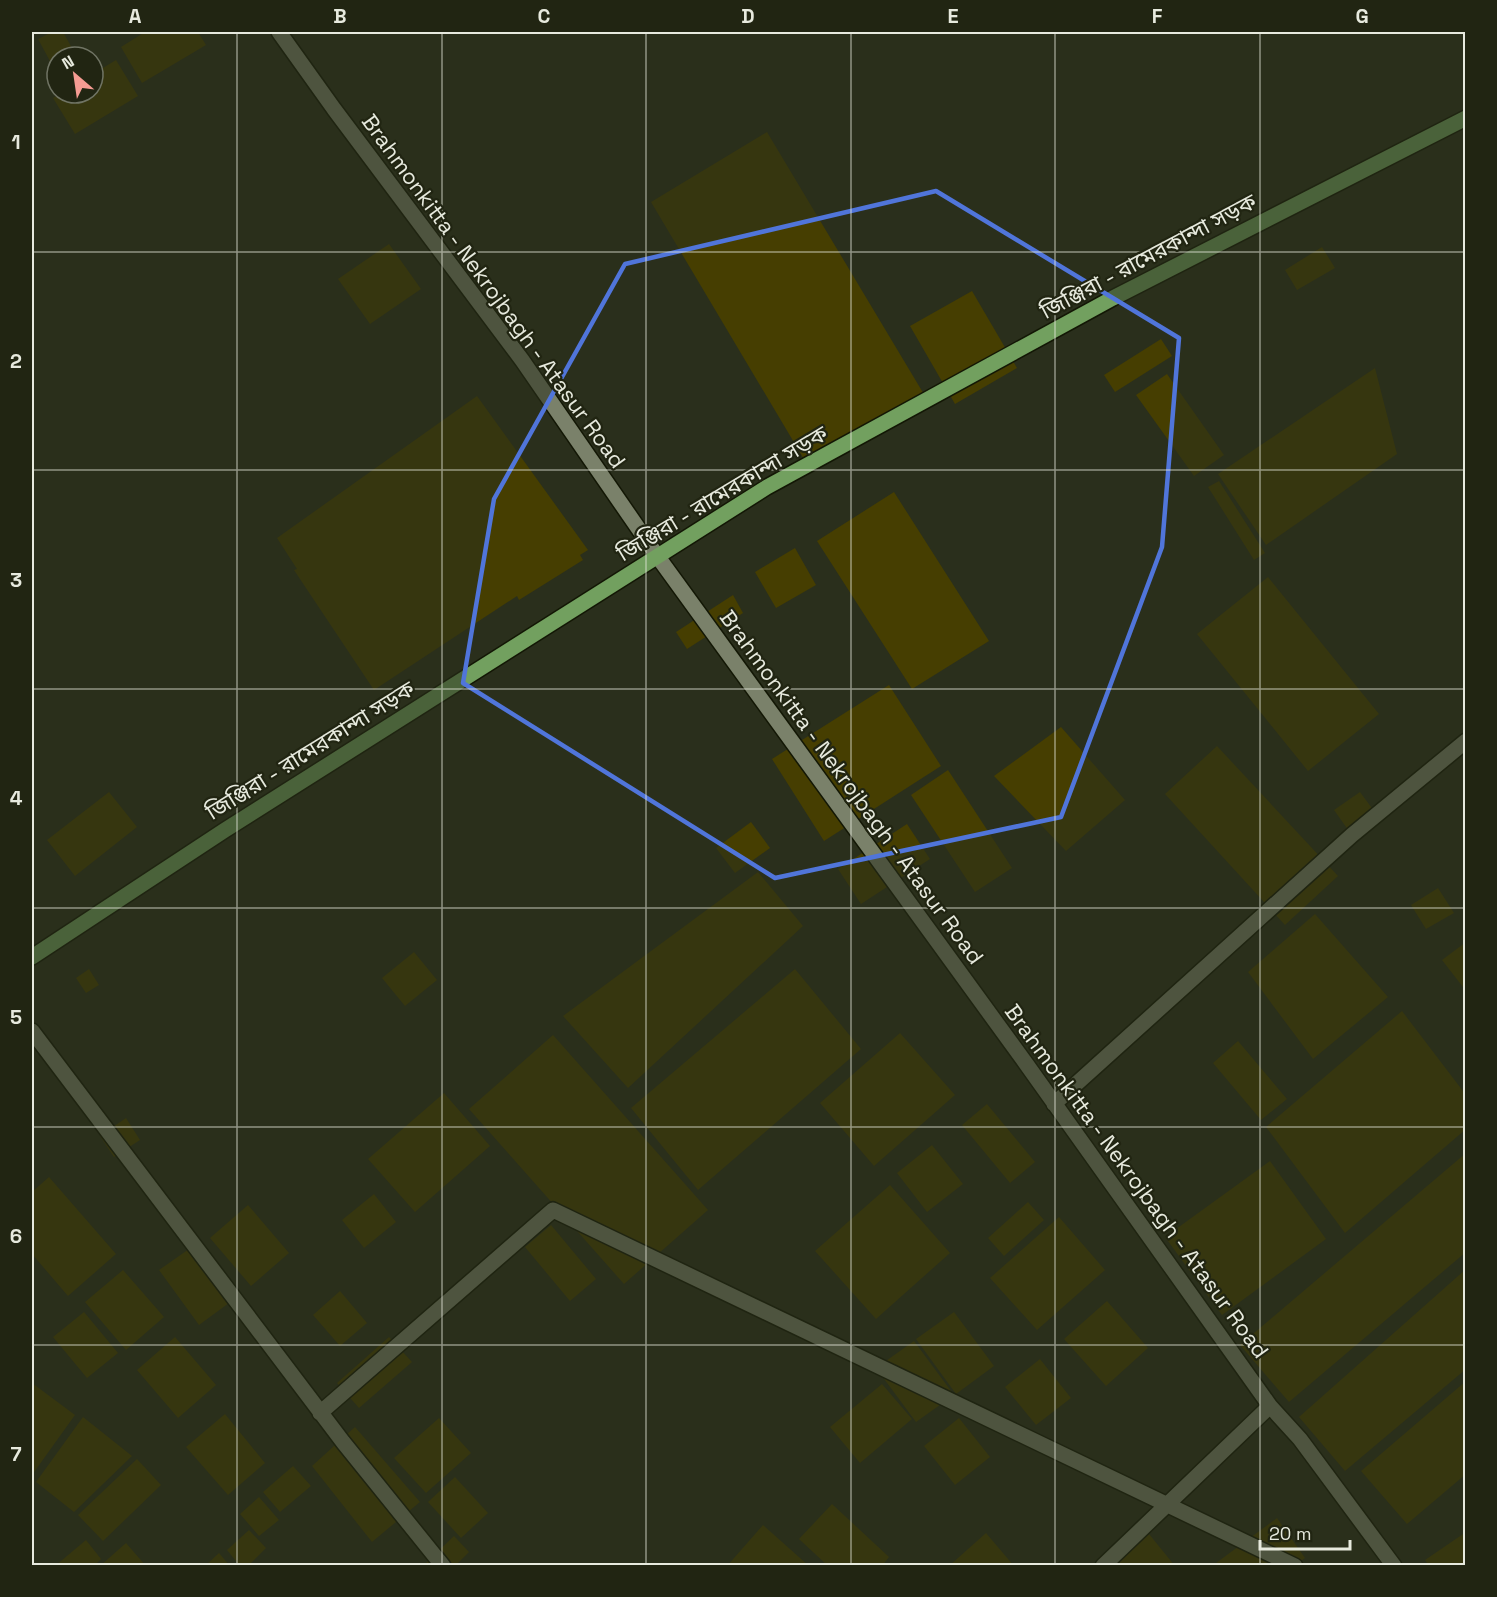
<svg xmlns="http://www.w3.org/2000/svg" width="1497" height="1597" viewBox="0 0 1497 1597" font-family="'Space Grotesk','Noto Sans Bengali',sans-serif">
<rect width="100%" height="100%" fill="#2a2f1c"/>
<path fill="#463e01" d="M 52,32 L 63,32 L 77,57 L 57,57 L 57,74 L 38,39 Z
M 145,32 L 198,32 L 206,45 L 142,83 L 121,47 Z
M 116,60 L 138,96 L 75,134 L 53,98 L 61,93 L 93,93 L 93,74 Z
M 767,132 L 928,401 L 811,471 L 651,202 Z
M 389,244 L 421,289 L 370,324 L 338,279 Z
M 1322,247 L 1335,268 L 1297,290 L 1285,270 Z
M 972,291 L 1017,368 L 955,404 L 910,326 Z
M 1161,339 L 1172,356 L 1115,392 L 1104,375 Z
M 1375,368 L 1397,454 L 1266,545 L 1218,474 Z
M 1167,374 L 1224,455 L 1194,476 L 1136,395 Z
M 477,396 L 588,550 L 580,555 L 583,560 L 519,600 L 517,596 L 374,690 L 294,570 L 297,569 L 277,538 Z
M 1219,481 L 1265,553 L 1254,560 L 1208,487 Z
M 894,492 L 989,641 L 912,689 L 817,541 Z
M 795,548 L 816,585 L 776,608 L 755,572 Z
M 1268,577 L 1379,714 L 1308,771 L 1197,634 Z
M 733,595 L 743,613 L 687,649 L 676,632 Z
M 889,685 L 941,766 L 824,841 L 772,759 Z
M 1061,727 L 1125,800 L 1066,851 L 994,776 Z
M 1217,746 L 1338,876 L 1285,925 L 1165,794 Z
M 948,770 L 1012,868 L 975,892 L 911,795 Z
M 109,792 L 137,827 L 75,876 L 47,840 Z
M 1360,792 L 1377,815 L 1351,834 L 1334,810 Z
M 751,822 L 770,848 L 735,873 L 716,848 Z
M 907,824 L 930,859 L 861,904 L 838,869 Z
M 758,872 L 803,926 L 628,1088 L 563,1016 Z
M 1438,888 L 1454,913 L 1426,929 L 1411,905 Z
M 1315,914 L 1388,997 L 1313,1059 L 1248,972 Z
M 1466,942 L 1466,991 L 1442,960 Z
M 414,952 L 437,980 L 405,1006 L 382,978 Z
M 89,969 L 99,985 L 86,993 L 76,978 Z
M 795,969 L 861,1049 L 698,1190 L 631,1108 Z
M 1402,1011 L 1466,1095 L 1466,1129 L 1345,1233 L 1266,1127 Z
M 900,1033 L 955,1095 L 874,1166 L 820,1103 Z
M 553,1035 L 708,1210 L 624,1284 L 469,1109 Z
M 1238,1041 L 1287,1099 L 1261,1120 L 1213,1063 Z
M 444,1093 L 490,1146 L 415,1212 L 368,1159 Z
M 987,1104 L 1035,1162 L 1010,1183 L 962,1125 Z
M 126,1118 L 140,1140 L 114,1157 L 100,1136 Z
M 932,1145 L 963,1184 L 927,1212 L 897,1173 Z
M 1466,1153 L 1466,1252 L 1289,1402 L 1240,1345 Z
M 1270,1161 L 1326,1239 L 1222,1315 L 1165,1237 Z
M 49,1177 L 116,1254 L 68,1296 L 32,1254 L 32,1192 Z
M 890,1185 L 950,1253 L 876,1319 L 815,1251 Z
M 374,1194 L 396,1222 L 364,1248 L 342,1220 Z
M 1028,1202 L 1044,1220 L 1004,1256 L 988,1238 Z
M 248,1205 L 289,1253 L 251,1286 L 210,1238 Z
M 1059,1217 L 1105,1270 L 1037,1330 L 990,1278 Z
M 551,1225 L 596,1279 L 570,1301 L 525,1247 Z
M 189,1249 L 229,1303 L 199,1325 L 159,1270 Z
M 1466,1269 L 1466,1369 L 1345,1471 L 1299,1417 Z
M 123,1270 L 164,1317 L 126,1350 L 85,1302 Z
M 340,1291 L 367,1323 L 340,1346 L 313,1315 Z
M 1107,1301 L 1148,1348 L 1106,1386 L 1064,1339 Z
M 84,1312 L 118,1353 L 87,1378 L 53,1337 Z
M 954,1312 L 994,1366 L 956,1394 L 916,1339 Z
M 175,1337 L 216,1385 L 178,1418 L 137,1370 Z
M 389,1337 L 412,1362 L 359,1408 L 337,1383 Z
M 914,1341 L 954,1395 L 916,1422 L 876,1368 Z
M 1040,1359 L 1071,1398 L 1036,1425 L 1005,1387 Z
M 1466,1381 L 1466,1474 L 1407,1524 L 1361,1471 Z
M 32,1383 L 75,1415 L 32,1475 Z
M 882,1384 L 912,1419 L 860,1463 L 830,1427 Z
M 225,1414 L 265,1463 L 228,1495 L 186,1447 Z
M 83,1417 L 132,1456 L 74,1512 L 36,1482 Z
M 439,1418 L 471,1453 L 426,1493 L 394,1458 Z
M 959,1418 L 990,1457 L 955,1485 L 924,1446 Z
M 355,1427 L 420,1502 L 372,1542 L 312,1466 Z
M 137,1459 L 161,1485 L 103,1541 L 78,1515 Z
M 293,1466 L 311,1486 L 280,1512 L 263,1492 Z
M 455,1477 L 488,1513 L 461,1538 L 428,1502 Z
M 259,1497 L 279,1520 L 259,1536 L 240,1514 Z
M 832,1504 L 889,1557 L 882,1566 L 828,1566 L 799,1539 Z
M 1277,1518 L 1305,1558 L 1294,1566 L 1212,1566 Z
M 763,1525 L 809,1566 L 727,1566 Z
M 249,1530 L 266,1548 L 248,1566 L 240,1566 L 227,1550 Z
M 1466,1532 L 1466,1566 L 1429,1566 L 1425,1560 Z
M 986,1533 L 1014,1566 L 949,1566 Z
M 1149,1534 L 1175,1566 L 1116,1566 L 1114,1563 Z
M 454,1536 L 469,1552 L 455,1566 L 423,1566 Z
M 86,1540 L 101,1559 L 94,1566 L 55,1566 Z
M 126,1543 L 146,1566 L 100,1566 Z
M 219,1553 L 230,1566 L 205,1566 Z"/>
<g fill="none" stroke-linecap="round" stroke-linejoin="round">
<g stroke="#131705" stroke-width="18">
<path id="street" d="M 279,32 L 334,109 L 522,360 L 658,557 L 1027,1065 L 1270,1406 L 1300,1439 L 1394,1566
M 32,1031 L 343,1442 L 443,1566
M 1054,1104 L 1352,835 L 1466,741
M 320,1413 L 553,1210 L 1295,1566
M 1103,1566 L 1270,1406"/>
</g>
<g stroke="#131705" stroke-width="18">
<path id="primary" d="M 32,957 L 225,830 L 767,487 L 1113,298 L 1466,118"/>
</g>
<use href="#street" stroke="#7a816a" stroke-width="15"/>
<use href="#primary" stroke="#72a05f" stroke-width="15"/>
</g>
<path d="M0 0H1497V1597H0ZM 936,191 L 1179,338 L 1162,547 L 1061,817 L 775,878 L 463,683 L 494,499 L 625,264 Z" fill="#2a2f1c" fill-opacity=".55" fill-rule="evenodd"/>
<path fill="none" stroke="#5075da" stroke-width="4.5" stroke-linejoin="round" d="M 936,191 L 1179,338 L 1162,547 L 1061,817 L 775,878 L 463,683 L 494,499 L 625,264 Z"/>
<path fill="none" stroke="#e7eade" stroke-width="1.5" stroke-opacity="0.55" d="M 237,32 L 237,1566M 442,32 L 442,1566M 646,32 L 646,1566M 851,32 L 851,1566M 1055,32 L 1055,1566M 1260,32 L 1260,1566M 32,252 L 1466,252M 32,470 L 1466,470M 32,689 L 1466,689M 32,908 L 1466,908M 32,1127 L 1466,1127M 32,1345 L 1466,1345"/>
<g text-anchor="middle" stroke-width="4.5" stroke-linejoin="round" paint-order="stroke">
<g font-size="22" fill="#e7eade" stroke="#212512">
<text transform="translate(1148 256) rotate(-28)" y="8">জিঞ্জিরা - রামেরকান্দা সড়ক</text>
<text transform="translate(494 291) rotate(54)" y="8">Brahmonkitta - Nekrojbagh - Atasur Road</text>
<text transform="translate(722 493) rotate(-31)" y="8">জিঞ্জিরা - রামেরকান্দা সড়ক</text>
<text transform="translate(310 750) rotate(-32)" y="8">জিঞ্জিরা - রামেরকান্দা সড়ক</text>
<text transform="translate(852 787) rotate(54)" y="8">Brahmonkitta - Nekrojbagh - Atasur Road</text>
<text transform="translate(1137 1181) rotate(54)" y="8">Brahmonkitta - Nekrojbagh - Atasur Road</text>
</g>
</g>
<rect width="1497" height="1597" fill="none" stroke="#212512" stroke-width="66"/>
<g transform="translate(75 75) rotate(331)"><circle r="28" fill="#212512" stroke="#707464" stroke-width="1.5"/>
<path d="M0-4.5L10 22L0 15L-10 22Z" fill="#f59c93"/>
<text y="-9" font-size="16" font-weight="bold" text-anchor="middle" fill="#e7eade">N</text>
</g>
<path d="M1260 1540v9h90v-9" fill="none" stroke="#e7eade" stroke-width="3"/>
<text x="1269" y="1540" font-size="18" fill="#e7eade" stroke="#212512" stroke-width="4.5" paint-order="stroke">20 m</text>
<rect x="33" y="33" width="1431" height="1531" fill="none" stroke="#e7eade" stroke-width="2"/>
<g font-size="20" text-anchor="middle" font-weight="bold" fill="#e7eade">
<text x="135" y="23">A</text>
<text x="340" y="23">B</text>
<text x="544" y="23">C</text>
<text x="748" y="23">D</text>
<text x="953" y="23">E</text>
<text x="1157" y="23">F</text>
<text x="1362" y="23">G</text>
<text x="16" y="149">1</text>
<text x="16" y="368">2</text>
<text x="16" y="587">3</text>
<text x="16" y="805">4</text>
<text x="16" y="1024">5</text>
<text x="16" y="1243">6</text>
<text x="16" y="1461">7</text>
</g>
</svg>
